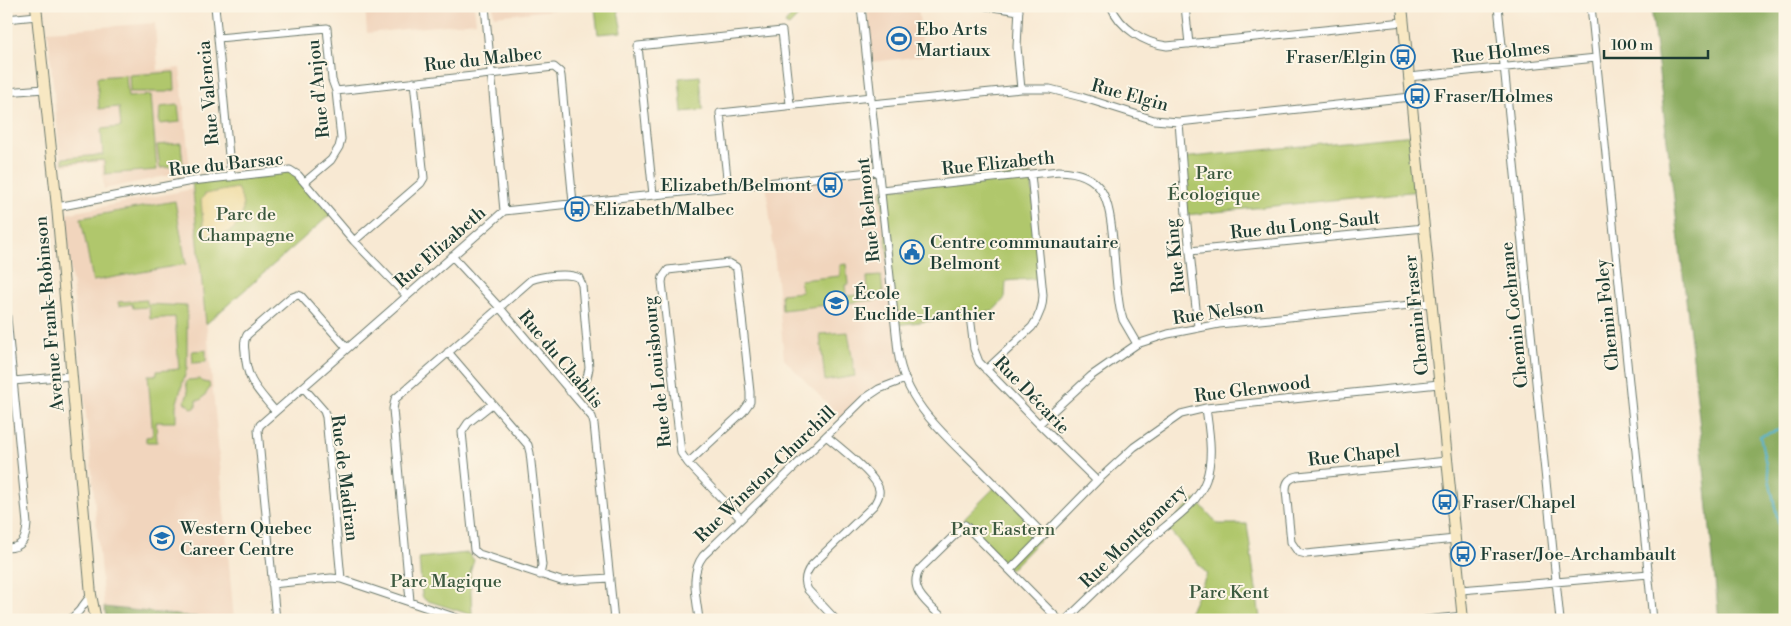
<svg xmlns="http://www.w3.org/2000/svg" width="1791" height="626" viewBox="0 0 1791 626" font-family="'Libre Bodoni',serif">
<rect width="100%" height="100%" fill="#fcf5e5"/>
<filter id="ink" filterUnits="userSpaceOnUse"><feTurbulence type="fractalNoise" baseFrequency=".02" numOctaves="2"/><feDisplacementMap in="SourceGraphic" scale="10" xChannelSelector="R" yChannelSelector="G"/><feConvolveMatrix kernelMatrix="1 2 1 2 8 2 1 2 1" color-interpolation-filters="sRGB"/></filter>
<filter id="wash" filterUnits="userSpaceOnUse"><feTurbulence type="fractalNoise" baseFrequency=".0096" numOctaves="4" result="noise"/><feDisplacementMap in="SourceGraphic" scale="20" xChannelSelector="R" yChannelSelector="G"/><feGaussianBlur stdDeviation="1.12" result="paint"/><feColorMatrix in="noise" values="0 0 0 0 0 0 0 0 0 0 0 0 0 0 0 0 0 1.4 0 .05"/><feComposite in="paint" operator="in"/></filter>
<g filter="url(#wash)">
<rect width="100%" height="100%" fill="#f8e9d3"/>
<path fill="#f1d5bd" d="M 365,6 L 474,6 L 476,22 L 367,33 Z
M 493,6 L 592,6 L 494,16 Z
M 867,6 L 918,6 L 923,56 L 873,62 Z
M 155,23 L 158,70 L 180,68 L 190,171 L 104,189 L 101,162 L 61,166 L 48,31 Z
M 879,171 L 887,244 L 905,379 L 879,389 L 842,419 L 784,359 L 777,280 L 766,183 Z
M 193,189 L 217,432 L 234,620 L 104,607 L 90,451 L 65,214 Z"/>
<path fill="#b0c76c" stroke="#688250" d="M 617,6 L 622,32 L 598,34 L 595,8 Z
M 794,6 L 819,6 L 819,12 L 801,13 L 789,26 L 785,24 L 795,10 Z
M 174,72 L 175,90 L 166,92 L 130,92 L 129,75 Z
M 126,75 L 128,97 L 151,95 L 157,170 L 105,174 L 104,160 L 63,163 L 63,158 L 103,155 L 101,129 L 121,127 L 119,107 L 99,109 L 97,77 Z
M 700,76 L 703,110 L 682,112 L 679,78 Z
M 178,105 L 180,122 L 159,124 L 160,107 Z
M 1414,135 L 1420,191 L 1186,215 L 1181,158 Z
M 181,143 L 183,166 L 160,168 L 157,145 Z
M 290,170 L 331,214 L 206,324 L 192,181 Z
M 1031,174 L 1041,278 L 1006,281 L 1005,298 L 993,311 L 970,316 L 895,325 L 881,190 Z
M 175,201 L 186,264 L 93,281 L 81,218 Z
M 846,264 L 848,284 L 845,285 L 846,296 L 868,294 L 867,277 L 881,276 L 884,299 L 782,310 L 781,294 L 802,292 L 800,280 L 840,276 L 840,265 Z
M 147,300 L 147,304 L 187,306 L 187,368 L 176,406 L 176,422 L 156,422 L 157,442 L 146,442 L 146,437 L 153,436 L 148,375 L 157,375 L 157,371 L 179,369 L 175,317 L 150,319 L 149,307 L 133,308 L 132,304 L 119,306 L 118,302 Z
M 848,332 L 855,376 L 825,381 L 820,334 Z
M 206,350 L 206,362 L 193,363 L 192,351 Z
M 200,379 L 203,382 L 209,383 L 210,388 L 201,400 L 196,400 L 196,407 L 193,409 L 184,402 L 188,394 L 186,382 L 188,380 Z
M 996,486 L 1044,535 L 1010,570 L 965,525 L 965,517 Z
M 1195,499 L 1218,524 L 1247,524 L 1260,618 L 1246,620 L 1186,620 L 1207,574 L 1166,526 Z
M 468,553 L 474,560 L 470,573 L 472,615 L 425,600 L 422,596 L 419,558 Z"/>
<path fill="#8cac60" stroke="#56744a" d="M 1651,6 L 1785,6 L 1785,620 L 1719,620 L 1693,358 Z
M 104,607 L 222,620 L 107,620 Z"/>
<path fill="#eeda9e" stroke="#868c69" d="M 237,188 C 253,216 235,240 204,235 L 201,200 L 205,194 Z"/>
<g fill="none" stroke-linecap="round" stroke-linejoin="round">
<path stroke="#53b3d2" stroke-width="2" d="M 1785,428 L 1760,436 L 1785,554"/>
</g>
</g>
<g filter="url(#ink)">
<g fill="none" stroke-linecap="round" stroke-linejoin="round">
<g stroke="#6b796c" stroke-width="9">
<path id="street" d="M 215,6 L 231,177
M 485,6 L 504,211
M 861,6 L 898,352 C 905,403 945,435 979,469 C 1001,491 1022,513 1044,535
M 986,6 L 1019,11
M 1019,6 L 1017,47 L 1021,89
M 1111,6 C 1120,28 1144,43 1167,46 L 1403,22
M 1185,6 L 1189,44
M 1498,6 L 1560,620
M 1591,6 L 1653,620
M 6,19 L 37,16
M 218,38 L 327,28 L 332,80 L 336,91 L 341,139 L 339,147 L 331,160 L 305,182
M 1409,77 L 1596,58
M 336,91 L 554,67 L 560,72 L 561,76 L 573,203
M 6,92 L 44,89
M 872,104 L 1021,89 L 1050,89 L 1081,97 L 1154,120 L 1179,122 L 1411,97
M 1179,122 L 1186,215 L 1198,327
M 728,187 L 720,113 L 871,97
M 881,190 L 1059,171 C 1105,172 1109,201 1113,240 C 1115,263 1116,286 1120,309 L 1123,320 L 1137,344
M 653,195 L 638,46 L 782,31 L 790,104
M 57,207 L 192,181 L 290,170 L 298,175 L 354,241 L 406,295
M 354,241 L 421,183 L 424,178 L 414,82
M 1190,251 L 1424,228
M 452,256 L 500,308 L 592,417 L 594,424 L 614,620
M 6,307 L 27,524 C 26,539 23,548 6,548
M 970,316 L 974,349 L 979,362 L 1039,424 L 1097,481
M 448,352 L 528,445 L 530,453 L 542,565 L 540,575
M 986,370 L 1032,327 C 1039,317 1043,308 1043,295 L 1031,174
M 13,381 L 70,376
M 303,387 L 324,411 L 326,417 L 341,579
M 492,404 L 468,423 L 462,432 L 474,550 L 479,554 L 561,581 L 610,578
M 275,411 C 257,389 246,381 245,351 C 244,345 244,340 247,335 L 290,298 L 298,295 L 301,296 L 347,348
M 1039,424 L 1091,376 L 1137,344 L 1168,334 L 1219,324 L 1431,303
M 826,436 C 837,445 878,477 879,490 C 880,495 877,500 874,505 L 811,566 C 805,574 803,581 808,590 L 836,620
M 1447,461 L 1298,476 C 1290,478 1286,481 1286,490 L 1291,542 L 1298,552 L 1306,554 L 1455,539
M 688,463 L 743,412 L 750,402 L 750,392 L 737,271 L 736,267 L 729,263 L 668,270 L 663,277 L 662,282 L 681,453 L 688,463 L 741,519
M 1010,570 L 1097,481 L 1134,447 L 1181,414 L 1206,408 L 1439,384
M 272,584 L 331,578 L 341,579 L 463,620
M 1461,590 L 1649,574
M 410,601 L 393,409 L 395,399 L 531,280 C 541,276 570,272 579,278 L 582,285 L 589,368 L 587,378 L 570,392
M 70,620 L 79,611 L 91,595
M 276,620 L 258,430 L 260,425 L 504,211 L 879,171
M 699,620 C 697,599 689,574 703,556 L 864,399 L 879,389 L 905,379
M 945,620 C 931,606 906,590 920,569 L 965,525 L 1059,620
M 1066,620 C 1094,593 1121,566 1149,540 C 1169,522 1197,506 1206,480 C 1214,457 1209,431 1206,408
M 1425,620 L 1463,616"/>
</g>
<g stroke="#6b796c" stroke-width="12">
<path id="secondary" d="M 36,6 L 57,207 L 91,595 L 96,620
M 1402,6 L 1463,620"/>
</g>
<use href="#street" stroke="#fff" stroke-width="7"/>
<use href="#secondary" stroke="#f8e8c3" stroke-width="10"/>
</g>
</g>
<defs>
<g id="stadium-ring" transform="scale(1.25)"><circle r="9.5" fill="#fcf5e5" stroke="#1f6fb2" stroke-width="1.5"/><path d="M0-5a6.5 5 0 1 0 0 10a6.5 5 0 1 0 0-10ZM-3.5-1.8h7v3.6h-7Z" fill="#1f6fb2"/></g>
<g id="bus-ring" transform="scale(1.25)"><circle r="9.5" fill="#fcf5e5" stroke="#1f6fb2" stroke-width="1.5"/><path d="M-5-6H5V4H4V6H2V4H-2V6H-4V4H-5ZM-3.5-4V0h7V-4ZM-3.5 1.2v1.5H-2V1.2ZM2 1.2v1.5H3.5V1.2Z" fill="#1f6fb2"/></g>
<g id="civic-ring" transform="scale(1.25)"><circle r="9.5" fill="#fcf5e5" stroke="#1f6fb2" stroke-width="1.5"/><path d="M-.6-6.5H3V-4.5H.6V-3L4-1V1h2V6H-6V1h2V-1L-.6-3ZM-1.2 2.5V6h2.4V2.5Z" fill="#1f6fb2"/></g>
<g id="school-ring" transform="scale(1.25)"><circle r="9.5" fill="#fcf5e5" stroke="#1f6fb2" stroke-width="1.5"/><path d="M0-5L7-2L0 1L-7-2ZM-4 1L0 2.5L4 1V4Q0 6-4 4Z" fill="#1f6fb2"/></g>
</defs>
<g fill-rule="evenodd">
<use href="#stadium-ring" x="899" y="39"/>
<use href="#bus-ring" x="1403" y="57"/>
<use href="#bus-ring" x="1417" y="96"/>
<use href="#bus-ring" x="830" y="185"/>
<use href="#bus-ring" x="577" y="209"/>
<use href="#civic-ring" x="912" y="252"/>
<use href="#school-ring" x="836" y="303"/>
<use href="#bus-ring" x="1445" y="502"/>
<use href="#school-ring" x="162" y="538"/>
<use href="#bus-ring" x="1463" y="554"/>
</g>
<g text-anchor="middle" stroke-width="4" stroke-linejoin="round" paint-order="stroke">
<g font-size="18" fill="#1f3d34" stroke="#fcf5e5" text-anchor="start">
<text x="916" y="35">Ebo Arts<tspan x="916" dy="21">Martiaux</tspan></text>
<text x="1386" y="63" text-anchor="end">Fraser/Elgin</text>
<text x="1434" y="102">Fraser/Holmes</text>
<text x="812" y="191" text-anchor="end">Elizabeth/Belmont</text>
<text x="594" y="215">Elizabeth/Malbec</text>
<text x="930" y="248">Centre communautaire<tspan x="930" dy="21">Belmont</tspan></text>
<text x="854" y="299">École<tspan x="854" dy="21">Euclide-Lanthier</tspan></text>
<text x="1462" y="508">Fraser/Chapel</text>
<text x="180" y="534">Western Quebec<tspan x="180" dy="21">Career Centre</tspan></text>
<text x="1480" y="560">Fraser/Joe-Archambault</text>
</g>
<g font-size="18" fill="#1f3d34" stroke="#fcf5e5">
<text transform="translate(1501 52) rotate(-6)" y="6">Rue Holmes</text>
<text transform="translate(483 59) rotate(-6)" y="6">Rue du Malbec</text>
<text transform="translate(318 89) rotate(-96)" y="6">Rue d'Anjou</text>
<text transform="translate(208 93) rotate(-95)" y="6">Rue Valencia</text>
<text transform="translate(1130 95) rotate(15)" y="6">Rue Elgin</text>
<text transform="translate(998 163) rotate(-6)" y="6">Rue Elizabeth</text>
<text transform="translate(226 164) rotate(-6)" y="6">Rue du Barsac</text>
<text transform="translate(868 210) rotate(-96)" y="6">Rue Belmont</text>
<text transform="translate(1305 225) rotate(-6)" y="6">Rue du Long-Sault</text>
<text transform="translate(440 247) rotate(-41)" y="6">Rue Elizabeth</text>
<text transform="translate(1175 256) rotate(-96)" y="6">Rue King</text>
<text transform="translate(1218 312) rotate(-8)" y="6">Rue Nelson</text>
<text transform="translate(49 314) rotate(-95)" y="6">Avenue Frank-Robinson</text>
<text transform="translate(1416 315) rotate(-96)" y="6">Chemin Fraser</text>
<text transform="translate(1514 315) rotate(-96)" y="6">Chemin Cochrane</text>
<text transform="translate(1607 315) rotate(-96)" y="6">Chemin Foley</text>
<text transform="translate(561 359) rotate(50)" y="6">Rue du Chablis</text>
<text transform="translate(657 372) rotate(-96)" y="6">Rue de Louisbourg</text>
<text transform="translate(1252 389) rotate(-7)" y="6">Rue Glenwood</text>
<text transform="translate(1032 395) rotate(46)" y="6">Rue Décarie</text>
<text transform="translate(1354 455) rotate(-6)" y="6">Rue Chapel</text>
<text transform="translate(765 474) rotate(-44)" y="6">Rue Winston-Churchill</text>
<text transform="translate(345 478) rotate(83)" y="6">Rue de Madiran</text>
<text transform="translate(1133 536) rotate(-44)" y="6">Rue Montgomery</text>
</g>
<g font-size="18" fill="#3c593f" stroke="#fcf5e5">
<text x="1214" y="179">Parc<tspan x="1214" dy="21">Écologique</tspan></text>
<text x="246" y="220">Parc de<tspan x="246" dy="21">Champagne</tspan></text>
<text x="1003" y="535">Parc Eastern</text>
<text x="446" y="587">Parc Magique</text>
<text x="1229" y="598">Parc Kent</text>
</g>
</g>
<rect width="1791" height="626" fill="none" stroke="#fcf5e5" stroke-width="25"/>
<path d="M1604 50v8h104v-8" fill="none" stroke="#1f3d34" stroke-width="2.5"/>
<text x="1611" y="50" font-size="15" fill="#1f3d34" stroke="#fcf5e5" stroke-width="4" paint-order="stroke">100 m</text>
</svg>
